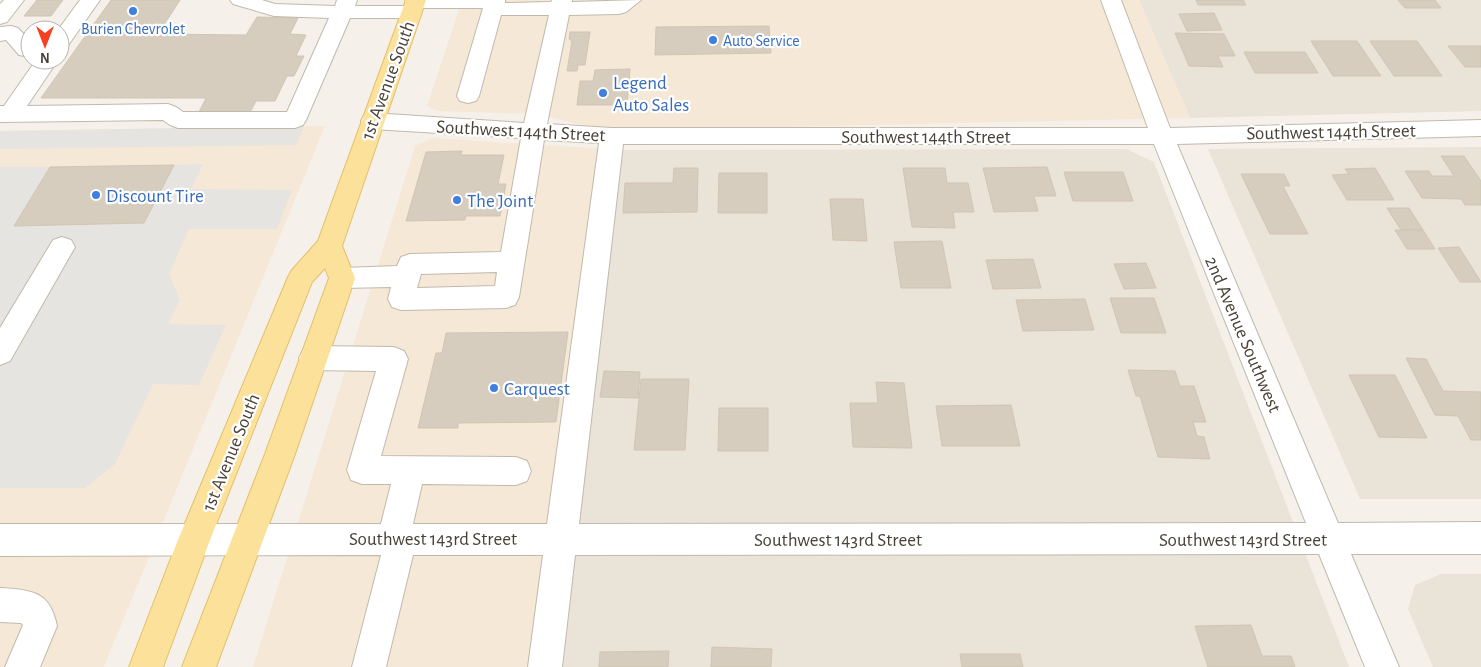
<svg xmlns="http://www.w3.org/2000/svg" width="1481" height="667" viewBox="0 0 1481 667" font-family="'Alegreya Sans',sans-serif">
<rect width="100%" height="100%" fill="#f5f1ea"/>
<path fill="#e9e3d8" d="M 1139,0 L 1481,0 L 1481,111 L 1190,118 Z
M 1481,147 L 1481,499 L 1360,499 L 1208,149 Z
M 1126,149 L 1154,162 L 1349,667 L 562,667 L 622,150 Z
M 1441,574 L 1481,574 L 1481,667 L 1433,667 L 1408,609 L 1415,585 Z"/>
<path fill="#f6e8d6" d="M 462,0 L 1139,0 L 1190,118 L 785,127 L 590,127 L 536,114 L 437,111 L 427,106 Z
M 325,126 L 104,667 L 0,667 L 0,131 Z
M 432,138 L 622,150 L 562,667 L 253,667 L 415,146 Z"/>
<path fill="#e6e4e1" d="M 304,126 L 296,145 L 0,149 L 0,131 Z
M 203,164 L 191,189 L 292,190 L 277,229 L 189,229 L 169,274 L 180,300 L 168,324 L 226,325 L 199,385 L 153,384 L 115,464 L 85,488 L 0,488 L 0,167 L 50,167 L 14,226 L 144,223 L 174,165 Z"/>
<path fill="#d6cdbf" stroke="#d1c5b3" d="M 37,0 L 63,0 L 51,16 L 24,16 Z
M 111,0 L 180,0 L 158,34 L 246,35 L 257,17 L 298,18 L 290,34 L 306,35 L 296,56 L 304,56 L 294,76 L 287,76 L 275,101 L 256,101 L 247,118 L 196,118 L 206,98 L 41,98 Z
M 1196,0 L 1243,0 L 1246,5 L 1198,5 Z
M 1398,0 L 1435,0 L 1441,8 L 1405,8 Z
M 1214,13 L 1222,30 L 1187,31 L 1179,14 Z
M 769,26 L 771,53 L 655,55 L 656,27 Z
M 570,32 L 590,32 L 585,65 L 578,65 L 577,71 L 567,71 L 572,41 L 569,39 Z
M 1175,33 L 1224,34 L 1235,56 L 1218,56 L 1223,67 L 1189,66 Z
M 1311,41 L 1357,41 L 1381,76 L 1333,76 Z
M 1370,41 L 1417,41 L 1442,76 L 1394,76 Z
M 1448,46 L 1481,46 L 1481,67 L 1465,67 Z
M 1244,52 L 1305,52 L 1318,73 L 1255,73 Z
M 630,69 L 627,105 L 577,105 L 580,81 L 593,81 L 595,70 Z
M 462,151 L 461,155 L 504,155 L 498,184 L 506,184 L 500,216 L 466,216 L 465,220 L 406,221 L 426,152 Z
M 1441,156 L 1464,156 L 1481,181 L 1481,205 L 1465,205 L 1461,199 L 1422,198 L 1405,171 L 1429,171 L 1432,176 L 1454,176 Z
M 174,165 L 144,223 L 14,226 L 50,167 Z
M 1047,167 L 1056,196 L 1034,196 L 1038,211 L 994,212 L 983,168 Z
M 674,168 L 698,168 L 697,212 L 623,213 L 625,183 L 673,183 Z
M 903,168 L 945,168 L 947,183 L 968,183 L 974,212 L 953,212 L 955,228 L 912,227 Z
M 1375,168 L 1394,200 L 1347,200 L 1332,175 L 1349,174 L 1345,169 Z
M 1064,172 L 1123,172 L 1133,201 L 1073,201 Z
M 719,173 L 767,173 L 767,213 L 718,213 Z
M 1241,174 L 1284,174 L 1290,186 L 1283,186 L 1308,234 L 1270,234 Z
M 830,199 L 863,199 L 867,241 L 833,240 Z
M 1387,208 L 1409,208 L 1423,230 L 1401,230 Z
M 1395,230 L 1423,230 L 1435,249 L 1407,249 Z
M 942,241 L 951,288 L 901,288 L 894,242 Z
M 1459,247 L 1481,282 L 1460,282 L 1438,248 Z
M 1033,259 L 1041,288 L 993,289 L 986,260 Z
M 1146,263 L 1156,288 L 1124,289 L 1114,264 Z
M 1110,298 L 1154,298 L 1166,333 L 1121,333 Z
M 1085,299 L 1094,330 L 1023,331 L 1016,300 Z
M 568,332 L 556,422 L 458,423 L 458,428 L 418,428 L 436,353 L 442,353 L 446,333 Z
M 1406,358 L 1426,359 L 1443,391 L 1481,392 L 1481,440 L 1471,440 L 1458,416 L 1435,415 Z
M 1128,370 L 1175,371 L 1180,386 L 1194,386 L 1206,422 L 1193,422 L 1197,436 L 1204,437 L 1210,459 L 1158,457 L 1140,396 L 1136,396 Z
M 604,371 L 640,372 L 638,398 L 600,397 Z
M 1349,375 L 1395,375 L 1427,438 L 1379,437 Z
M 641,379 L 689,379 L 685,450 L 634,450 Z
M 876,382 L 904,383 L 912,448 L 853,447 L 850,403 L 878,403 Z
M 1011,405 L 1020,446 L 942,446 L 936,406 Z
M 719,408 L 768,408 L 768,451 L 718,451 Z
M 1251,625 L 1262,656 L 1291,656 L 1295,667 L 1208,667 L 1195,626 Z
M 712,647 L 772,649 L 771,667 L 711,667 Z
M 669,651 L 668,667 L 599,667 L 600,652 Z
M 960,654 L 1020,654 L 1023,667 L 962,667 Z"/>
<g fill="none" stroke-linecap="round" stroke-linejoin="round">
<g stroke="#c0b9ac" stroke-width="2">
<path id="minor" d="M 4,0 L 24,0 L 7,22 L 0,24 L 0,4 Z
M 80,0 L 100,0 L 67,47 L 60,49 L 60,30 L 58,30 Z
M 230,0 L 262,0 L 275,4 L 335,6 L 337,0 L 357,0 L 355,6 L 408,6 L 405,2 L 406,0 L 505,0 L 505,3 L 551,2 L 552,0 L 572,0 L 572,2 L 641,0 L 626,12 L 619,14 L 569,15 L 547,124 L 612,128 L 1148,128 L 1101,0 L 1121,0 L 1170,128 L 1481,120 L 1481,136 L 1177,144 L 1338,523 L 1481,522 L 1481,554 L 1351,554 L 1399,667 L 1365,667 L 1319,554 L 575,555 L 562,667 L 528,667 L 543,555 L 413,555 L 386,667 L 352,667 L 381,555 L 0,556 L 0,524 L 381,524 L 391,484 L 362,484 L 351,480 L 347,470 L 376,371 L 313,370 L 303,366 L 299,358 L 303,350 L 313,346 L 394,347 L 404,351 L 408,359 L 381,456 L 516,457 L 527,461 L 531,471 L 527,481 L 516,485 L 422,484 L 413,524 L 547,524 L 599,143 L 544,140 L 519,297 L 515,305 L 506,308 L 401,310 L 392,307 L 388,299 L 391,287 L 342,288 L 333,285 L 329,278 L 333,271 L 342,268 L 397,266 L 401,257 L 410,254 L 501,252 L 521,138 L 372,129 L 364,127 L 361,121 L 364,115 L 372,113 L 524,123 L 549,15 L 501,15 L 479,96 L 476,101 L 468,103 L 460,101 L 457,96 L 483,8 L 419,8 L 422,12 L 419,16 L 412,18 L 350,18 L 306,120 L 303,125 L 295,128 L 178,128 L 170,125 L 163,120 L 0,122 L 0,106 L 4,106 L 36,60 L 58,60 L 27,106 L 168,104 L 176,107 L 183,112 L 287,112 L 329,18 L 274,16 L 233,4 ZM 623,144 L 1154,144 L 1306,523 L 579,524 ZM 497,272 L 495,286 L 417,288 L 421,274 Z
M 11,26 L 18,28 L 30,41 L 30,57 L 19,55 L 6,40 L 0,41 L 0,27 Z
M 62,237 L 71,240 L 75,247 L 10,361 L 0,365 L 0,328 L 53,240 Z
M 0,588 C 32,590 50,591 57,626 L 40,667 L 5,667 L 23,625 L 21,623 L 0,622 Z"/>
</g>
<g stroke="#e2bf6a" stroke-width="2">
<path id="major" d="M 406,0 L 426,0 L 342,246 L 355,278 L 295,454 L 216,667 L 182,667 L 265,454 L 329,278 L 325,268 L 312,282 L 210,540 L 163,667 L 129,667 L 178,540 L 288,277 L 292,270 L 318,241 Z"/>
</g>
<use href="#minor" fill="#fff" fill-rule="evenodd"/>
<use href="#major" fill="#fce19b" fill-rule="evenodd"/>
</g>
<g fill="#3f7fe0" stroke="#fff" stroke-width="2">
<circle cx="133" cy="11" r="5"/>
<circle cx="713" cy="40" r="5"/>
<circle cx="603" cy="93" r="5"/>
<circle cx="96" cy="195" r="5"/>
<circle cx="457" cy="200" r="5"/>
<circle cx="494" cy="388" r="5"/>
</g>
<g text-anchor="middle" stroke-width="4.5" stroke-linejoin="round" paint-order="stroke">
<g font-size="16" fill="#366cbe" stroke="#fff">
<text x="133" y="34">Burien Chevrolet</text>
<text x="723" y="46" text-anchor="start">Auto Service</text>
</g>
<g font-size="19" fill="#494238" stroke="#fff">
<text transform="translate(387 80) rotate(-70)" y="7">1st Avenue South</text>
<text transform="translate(521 130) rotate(3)" y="7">Southwest 144th Street</text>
<text transform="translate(1331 131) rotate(-1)" y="7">Southwest 144th Street</text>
<text x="926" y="143">Southwest 144th Street</text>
<text transform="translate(1244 334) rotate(67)" y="7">2nd Avenue Southwest</text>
<text transform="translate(230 452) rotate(-68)" y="7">1st Avenue South</text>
<text x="433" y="545">Southwest 143rd Street</text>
<text x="838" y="546">Southwest 143rd Street</text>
<text x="1243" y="546">Southwest 143rd Street</text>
</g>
<g font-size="19" fill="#366cbe" stroke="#fff" text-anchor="start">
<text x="613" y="89">Legend<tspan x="613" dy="22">Auto Sales</tspan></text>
<text x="106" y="202">Discount Tire</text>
<text x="467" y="207">The Joint</text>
<text x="504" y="395">Carquest</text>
</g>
</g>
<g transform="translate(45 45) rotate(180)"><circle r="24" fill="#ffffff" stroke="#b6b3af"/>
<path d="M0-4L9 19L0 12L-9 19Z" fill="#f6401f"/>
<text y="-8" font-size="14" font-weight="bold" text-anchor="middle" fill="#494238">N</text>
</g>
</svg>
